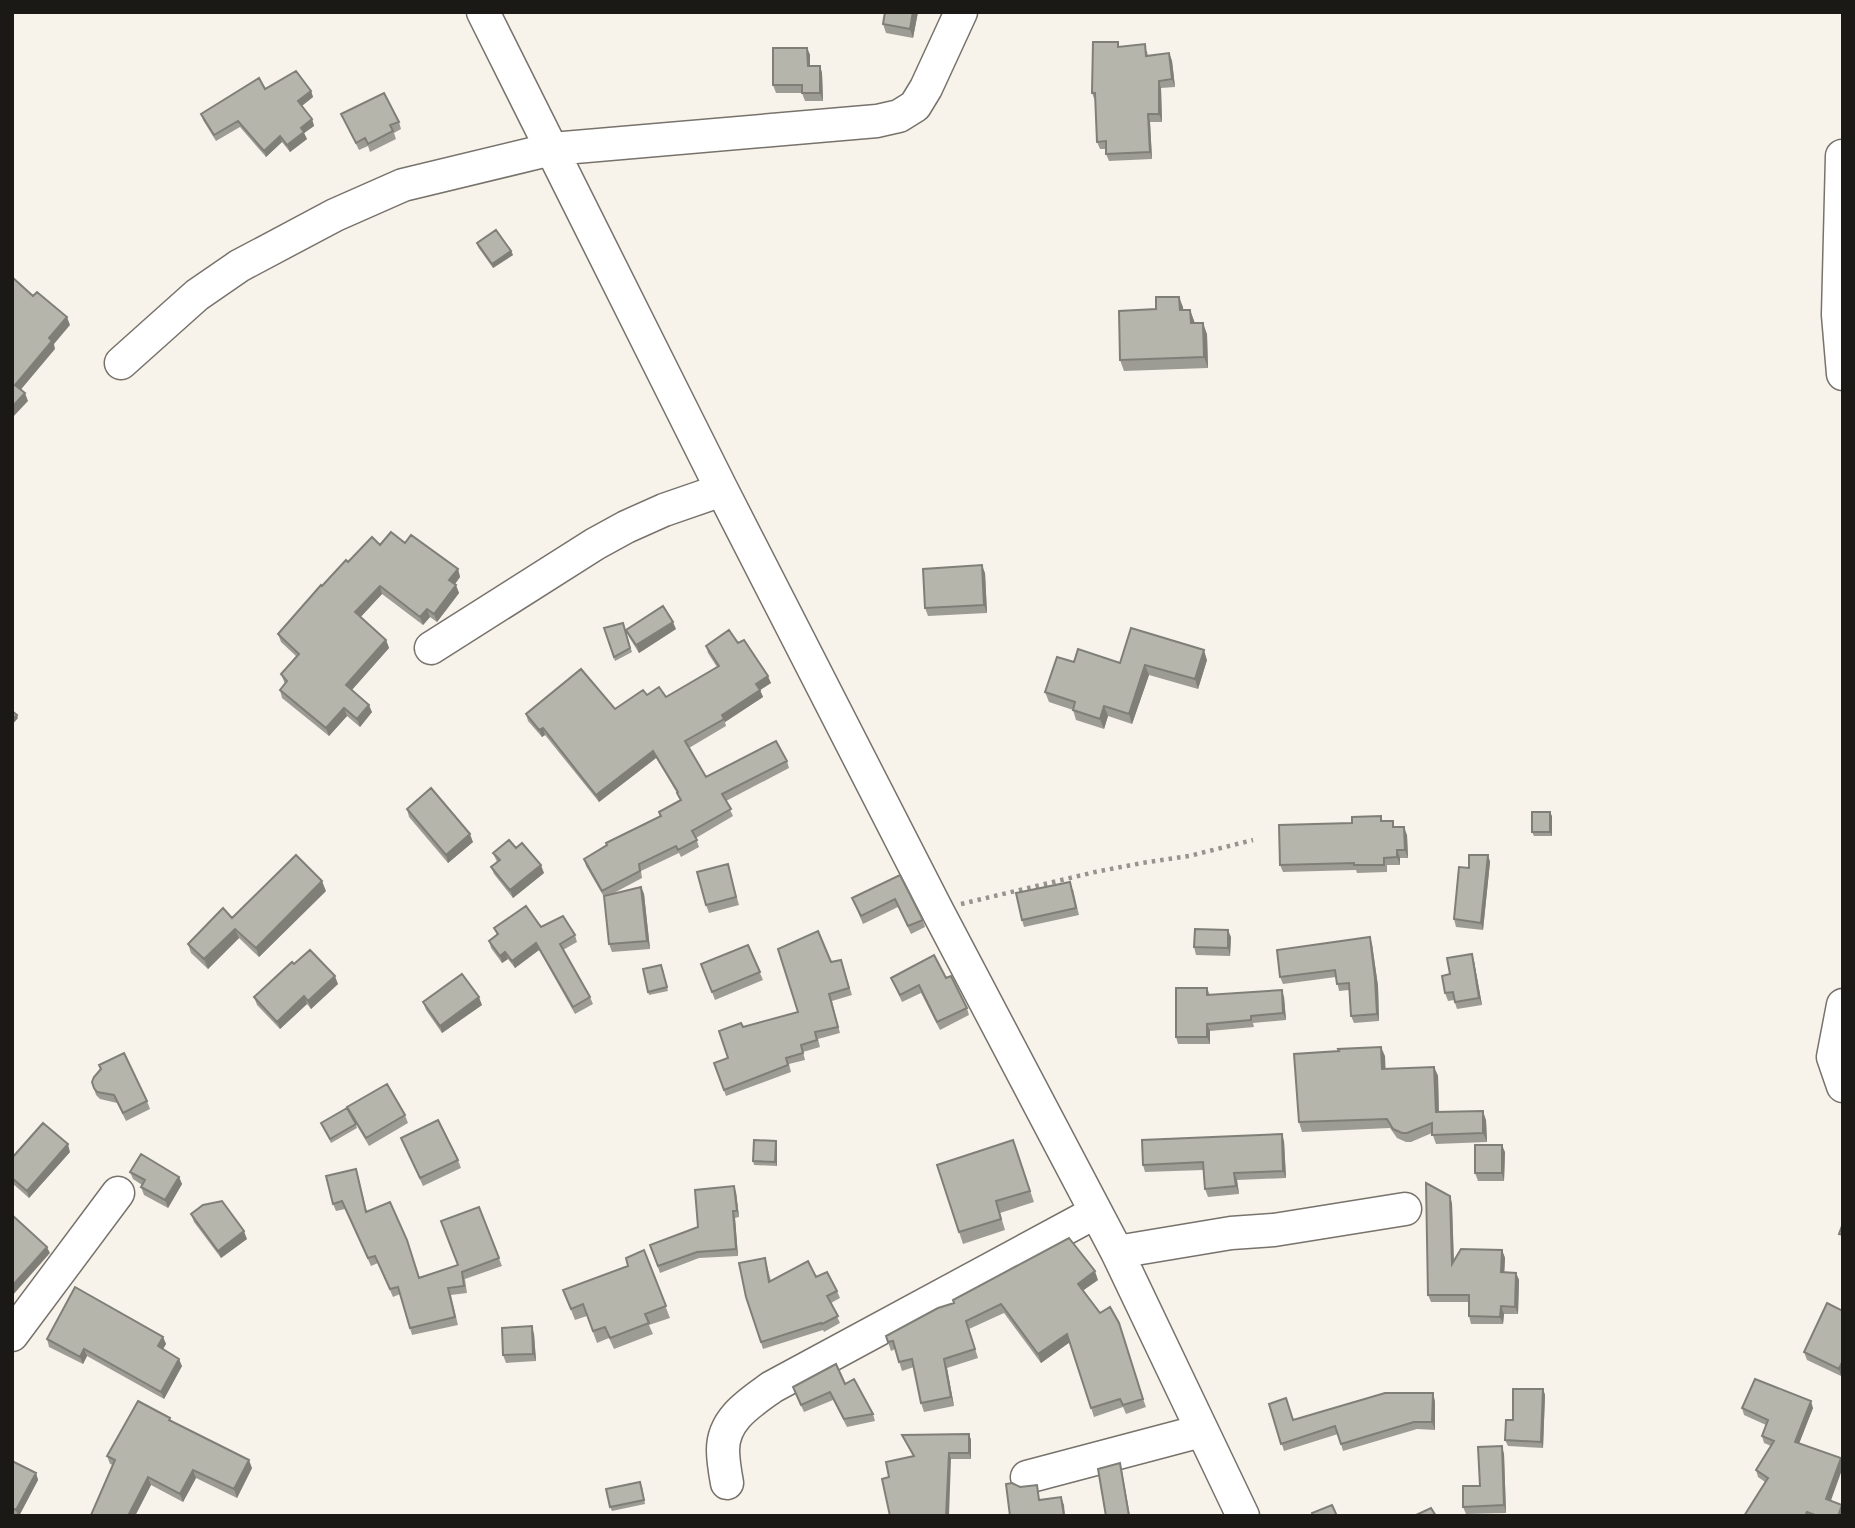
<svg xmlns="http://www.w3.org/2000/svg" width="1855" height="1528" viewBox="0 0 1855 1528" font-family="Literata,serif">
<rect width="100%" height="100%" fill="#f8f3ea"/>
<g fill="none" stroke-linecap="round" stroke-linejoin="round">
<g stroke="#77726b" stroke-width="35">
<path id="minor" d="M 483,12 L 722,490 L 937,910 L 1117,1252 L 1243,1516
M 1842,156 L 1838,315 L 1843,374
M 121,363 L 197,295 L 239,266 L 335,215 L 403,185 L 552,149 L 877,121 L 899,116 L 915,106 L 926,88 L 961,12
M 431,648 L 595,544 L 626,527 L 664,510 L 722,490
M 1843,1005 L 1833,1057 L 1843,1086
M 1117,1252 L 1231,1233 L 1274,1230 L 1405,1209
M 12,1335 L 118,1193
M 1027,1477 L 1201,1431
M 727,1483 C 725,1472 723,1461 723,1450 C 723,1419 750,1403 772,1387 L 1096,1212"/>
</g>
<path stroke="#97938d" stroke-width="4.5" stroke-dasharray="3.5 5" stroke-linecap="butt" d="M 961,904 L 1095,872 L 1142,863 L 1189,856 L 1253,840"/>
<use href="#minor" stroke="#fff" stroke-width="32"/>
</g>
<path fill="#9d9c94" d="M 885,12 L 918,12 L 913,38 L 886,33 L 883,24 Z
M 1120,47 L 1147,51 L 1148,56 L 1169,53 L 1172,61 L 1175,87 L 1161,88 L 1162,122 L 1150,122 L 1152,159 L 1109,161 L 1106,154 L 1106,149 L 1100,149 L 1097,142 L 1095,101 L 1092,93 Z
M 807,48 L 810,55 L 810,66 L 820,66 L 822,73 L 823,101 L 805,101 L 802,93 L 776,93 L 773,85 Z
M 265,89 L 311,91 L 313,97 L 302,106 L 312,119 L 314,126 L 304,133 L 307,139 L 290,152 L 282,142 L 266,157 L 240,127 L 216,141 L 203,120 L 201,114 Z
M 341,114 L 399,122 L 401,129 L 394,133 L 396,139 L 370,152 L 368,146 L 359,150 Z
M 477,243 L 511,251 L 513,255 L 493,268 L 478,247 Z
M 1179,297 L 1183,310 L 1190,310 L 1195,323 L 1207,334 L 1208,368 L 1124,371 L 1120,360 L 1156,309 Z
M 405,543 L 458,569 L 460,577 L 455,584 L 459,593 L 437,622 L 430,617 L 423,625 L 382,594 L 360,617 L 386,640 L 389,648 L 352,690 L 372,712 L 360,727 L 347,716 L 329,736 L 282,698 L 280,690 L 285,684 L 281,674 L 297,657 L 281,642 L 278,634 L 322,586 L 348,562 L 380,545 Z
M 985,573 L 987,613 L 928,616 L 925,608 Z
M 623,623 L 632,652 L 615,661 L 604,628 Z
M 676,629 L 639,653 L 629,637 L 626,630 Z
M 738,643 L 771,683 L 760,690 L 763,697 L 725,722 L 726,726 L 689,748 L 706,777 L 787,761 L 789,768 L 726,801 L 733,816 L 696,838 L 699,847 L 681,857 L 679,853 L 641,871 L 642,878 L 612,894 L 641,887 L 644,894 L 650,949 L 612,952 L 609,944 L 604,897 L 586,866 L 584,859 L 660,817 L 659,812 L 680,801 L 677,793 L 656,758 L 599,802 L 545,735 L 542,737 L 528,721 L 526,714 L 615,709 L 647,695 L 666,697 L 717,667 L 708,653 L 706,646 Z
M 1207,660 L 1198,689 L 1149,675 L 1132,724 L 1108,716 L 1104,729 L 1076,720 L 1073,710 L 1049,702 L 1045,692 L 1074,662 L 1120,663 Z
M 407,809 L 473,842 L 448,863 L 409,817 Z
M 1552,816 L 1552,836 L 1534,836 L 1532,832 Z
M 1383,821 L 1395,827 L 1407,835 L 1408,858 L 1400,858 L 1400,865 L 1387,865 L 1387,872 L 1357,873 L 1356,870 L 1283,872 L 1280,865 L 1352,823 Z
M 493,853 L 544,873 L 513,898 L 494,874 L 491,867 L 497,862 Z
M 1488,855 L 1490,862 L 1483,930 L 1456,927 L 1454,919 L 1469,868 Z
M 730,872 L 739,905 L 709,913 L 706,905 Z
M 900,875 L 923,920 L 925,927 L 911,934 L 898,907 L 863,924 L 852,898 Z
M 1073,889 L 1079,915 L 1024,927 L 1022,920 Z
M 326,891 L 259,957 L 239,938 L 208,969 L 191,953 L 188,944 Z
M 541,927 L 575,935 L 577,942 L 563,950 L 590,997 L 593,1004 L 575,1014 L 539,950 L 515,968 L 508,959 L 502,963 L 491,948 L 489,941 L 497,935 L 494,928 Z
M 1231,937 L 1230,956 L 1196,955 L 1194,947 Z
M 1372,944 L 1378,986 L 1379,1021 L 1354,1023 L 1351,1016 L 1349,990 L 1339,991 L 1336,977 L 1283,984 L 1280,977 Z
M 748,945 L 763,980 L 715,1000 L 701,964 Z
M 841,960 L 852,995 L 832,1001 L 840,1033 L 818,1039 L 820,1047 L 803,1052 L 805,1060 L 789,1064 L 791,1072 L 726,1096 L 714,1063 L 728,1058 L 743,1027 L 798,1012 L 831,962 Z
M 1474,961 L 1482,1005 L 1457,1009 L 1454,1000 L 1448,1001 L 1445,993 L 1450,974 Z
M 294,964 L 338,984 L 311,1009 L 307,1004 L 280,1029 L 257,1005 L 254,997 Z
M 663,969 L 668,991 L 649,995 L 648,992 Z
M 891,978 L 946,978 L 967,1008 L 969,1015 L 940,1030 L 921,993 L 902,1002 Z
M 1207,988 L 1210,995 L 1284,997 L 1286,1020 L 1253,1023 L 1254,1027 L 1210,1031 L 1210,1044 L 1178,1044 L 1176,1037 Z
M 423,1002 L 482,1005 L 442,1033 L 426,1010 Z
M 1385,1056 L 1385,1069 L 1434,1067 L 1438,1076 L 1439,1112 L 1486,1120 L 1487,1142 L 1436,1144 L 1432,1133 L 1411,1142 L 1406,1142 L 1397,1138 L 1390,1128 L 1302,1132 L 1299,1122 Z
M 92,1082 L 147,1101 L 150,1109 L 126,1121 L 117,1103 L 100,1099 L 96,1095 Z
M 347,1107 L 405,1115 L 408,1123 L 369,1146 L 350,1114 Z
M 321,1123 L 356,1124 L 357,1128 L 331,1143 Z
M 401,1138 L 458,1160 L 461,1168 L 423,1186 Z
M 1013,1140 L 1034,1202 L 1000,1213 L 1005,1230 L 963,1244 L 937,1165 Z
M 776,1141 L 777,1144 L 777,1166 L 754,1165 L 753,1161 Z
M 1284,1141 L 1286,1178 L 1237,1180 L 1239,1194 L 1208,1197 L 1205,1189 L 1203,1170 L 1145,1172 L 1143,1165 Z
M 70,1152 L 29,1198 L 12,1183 L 12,1158 Z
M 1505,1152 L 1504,1181 L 1478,1181 L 1475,1173 Z
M 130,1172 L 179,1177 L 182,1184 L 168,1208 L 144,1195 L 141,1187 L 142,1185 L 133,1179 Z
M 358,1176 L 367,1212 L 419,1277 L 458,1265 L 479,1207 L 502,1266 L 465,1279 L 467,1293 L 451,1295 L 458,1325 L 412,1335 L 400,1294 L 393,1297 L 378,1263 L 371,1266 L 345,1209 L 336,1211 L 333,1204 Z
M 736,1192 L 739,1217 L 735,1218 L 738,1256 L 699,1258 L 660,1273 L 650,1245 L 698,1227 Z
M 1450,1196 L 1452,1204 L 1454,1260 L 1502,1250 L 1505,1258 L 1504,1273 L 1516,1273 L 1519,1280 L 1518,1314 L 1504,1314 L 1503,1324 L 1471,1324 L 1469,1316 L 1469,1302 L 1431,1302 L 1428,1295 Z
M 191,1214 L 247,1239 L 221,1258 L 194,1222 Z
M 644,1250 L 670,1318 L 649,1325 L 653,1334 L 614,1349 L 609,1338 L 597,1343 L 587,1316 L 575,1320 L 563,1290 L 628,1266 Z
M 765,1258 L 771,1281 L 816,1277 L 837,1291 L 840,1298 L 831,1303 L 840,1323 L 824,1332 L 823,1330 L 763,1349 L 746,1297 Z
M 1098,1280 L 1083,1290 L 1100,1313 L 1110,1307 L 1146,1407 L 1126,1414 L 1123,1407 L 1094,1417 L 1070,1342 L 1041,1363 L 1004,1313 L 969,1329 L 978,1358 L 947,1368 L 954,1406 L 924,1412 L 921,1403 L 914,1367 L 902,1371 L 895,1349 L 891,1351 L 886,1336 L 938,1308 Z
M 1843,1311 L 1843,1373 L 1841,1376 L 1807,1360 L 1804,1352 Z
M 534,1334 L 536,1361 L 506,1363 L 503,1355 Z
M 163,1337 L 166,1344 L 163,1349 L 182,1366 L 164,1399 L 87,1356 L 83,1364 L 49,1347 L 47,1339 Z
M 845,1384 L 873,1414 L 875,1421 L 847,1427 L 833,1400 L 804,1412 L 796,1395 Z
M 1543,1389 L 1545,1395 L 1543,1448 L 1508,1446 L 1505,1440 Z
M 1435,1401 L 1435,1430 L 1417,1429 L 1343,1451 L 1338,1434 L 1284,1451 L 1269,1404 L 1294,1420 Z
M 1742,1408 L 1813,1408 L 1799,1443 L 1831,1501 L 1843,1516 L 1744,1516 L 1765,1482 L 1758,1477 L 1756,1470 L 1771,1446 L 1764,1443 L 1762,1436 L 1766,1425 L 1744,1415 Z
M 171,1421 L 252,1468 L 237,1498 L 196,1478 L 183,1502 L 151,1485 L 135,1516 L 91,1516 L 113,1465 L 110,1464 L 107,1456 Z
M 969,1434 L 971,1440 L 971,1459 L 951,1459 L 889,1477 L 913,1456 L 902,1435 Z
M 1504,1454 L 1506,1513 L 1466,1514 L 1463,1507 Z
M 12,1461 L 36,1473 L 38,1480 L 19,1516 L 12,1514 Z
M 642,1486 L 645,1504 L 612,1511 L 610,1507 Z"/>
<path fill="#7f7f78" d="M 913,12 L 918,12 L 913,38 L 910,29 Z
M 807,48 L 810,55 L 810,74 L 808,66 Z
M 1169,53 L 1172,61 L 1175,87 L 1172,79 Z
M 820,66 L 822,73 L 823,101 L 820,93 Z
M 1159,81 L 1161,88 L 1162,122 L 1159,114 Z
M 311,91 L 313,97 L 300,107 L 298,101 Z
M 1148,114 L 1150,122 L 1152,159 L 1150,152 Z
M 312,119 L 314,126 L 304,133 L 307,139 L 290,152 L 287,145 L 301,128 Z
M 280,136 L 282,142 L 266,157 L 264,151 Z
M 511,251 L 513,255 L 493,268 L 492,264 Z
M 1179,297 L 1183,307 L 1184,321 L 1180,310 Z
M 1190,310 L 1194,321 L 1195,334 L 1191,323 Z
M 67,317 L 70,325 L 54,344 L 55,349 L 18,393 L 15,385 L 49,338 Z
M 1203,323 L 1207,334 L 1208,368 L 1204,357 Z
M 25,393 L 28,401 L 12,418 L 12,407 Z
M 982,565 L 985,573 L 987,613 L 984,605 Z
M 458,569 L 460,577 L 452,588 L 449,580 Z
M 456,585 L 459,593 L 437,622 L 434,614 Z
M 380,586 L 382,594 L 358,620 L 355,612 Z
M 427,609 L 430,617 L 423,625 L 420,617 Z
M 673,622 L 676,629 L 639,653 L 636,645 Z
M 386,640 L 389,648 L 349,693 L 346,685 Z
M 1204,650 L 1207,660 L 1198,689 L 1195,679 Z
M 1145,665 L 1149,675 L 1132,724 L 1129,714 Z
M 768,676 L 771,683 L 760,690 L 763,697 L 725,722 L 722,715 L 756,684 Z
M 369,705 L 372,712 L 360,727 L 357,719 Z
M 1104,706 L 1108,716 L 1104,729 L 1100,719 Z
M 344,708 L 347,716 L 329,736 L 326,728 Z
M 17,715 L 18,718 L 12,725 L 12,719 Z
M 543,728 L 545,735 L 542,737 L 539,730 Z
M 653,751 L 656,758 L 599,802 L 596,795 Z
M 1550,812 L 1552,816 L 1552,836 L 1550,832 Z
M 1404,827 L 1407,835 L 1408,858 L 1405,850 Z
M 470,834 L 473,842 L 448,863 L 446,855 Z
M 1397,850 L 1400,858 L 1400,865 L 1397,857 Z
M 1488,855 L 1490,862 L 1483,930 L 1481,923 Z
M 541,865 L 544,873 L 513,898 L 510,890 Z
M 322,881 L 326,891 L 259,957 L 256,948 Z
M 641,887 L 644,894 L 650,949 L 647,941 Z
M 235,929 L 239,938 L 208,969 L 204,959 Z
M 1228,930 L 1231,937 L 1230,956 L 1228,948 Z
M 1370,937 L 1372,944 L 1378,986 L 1379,1021 L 1377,1014 Z
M 536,943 L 539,950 L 515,968 L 512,961 Z
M 505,952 L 508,959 L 502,963 L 500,956 Z
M 1472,954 L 1474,961 L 1482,1005 L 1479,998 Z
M 335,976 L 338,984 L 311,1009 L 308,1001 Z
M 1282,990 L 1284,997 L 1286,1020 L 1283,1013 Z
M 304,996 L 307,1004 L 280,1029 L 277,1022 Z
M 479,997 L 482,1005 L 442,1033 L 440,1026 Z
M 1207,1024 L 1210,1031 L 1210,1044 L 1207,1037 Z
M 1381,1047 L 1385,1056 L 1386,1078 L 1382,1069 Z
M 1434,1067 L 1438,1076 L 1439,1121 L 1436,1112 Z
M 1483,1111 L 1486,1120 L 1487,1142 L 1483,1133 Z
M 1282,1134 L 1284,1141 L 1286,1178 L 1283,1171 Z
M 776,1141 L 777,1144 L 777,1166 L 775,1162 Z
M 68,1144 L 70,1152 L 29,1198 L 27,1191 Z
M 1502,1145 L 1505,1152 L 1504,1181 L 1502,1173 Z
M 1234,1173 L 1237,1180 L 1239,1194 L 1236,1186 Z
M 179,1177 L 182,1184 L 168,1208 L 165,1200 Z
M 734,1186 L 736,1192 L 739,1217 L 737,1211 Z
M 1450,1196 L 1452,1204 L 1454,1271 L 1452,1264 Z
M 733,1211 L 735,1218 L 738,1256 L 736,1249 Z
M 244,1231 L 247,1239 L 221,1258 L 218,1251 Z
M 47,1247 L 50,1253 L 12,1296 L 12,1286 Z
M 1502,1250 L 1505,1258 L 1504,1280 L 1501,1272 Z
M 1095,1271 L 1098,1280 L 1081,1292 L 1078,1284 Z
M 1516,1273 L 1519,1280 L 1518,1314 L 1515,1307 Z
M 1501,1306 L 1504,1314 L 1503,1324 L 1500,1317 Z
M 532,1326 L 534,1334 L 536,1361 L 533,1354 Z
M 1067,1334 L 1070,1342 L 1041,1363 L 1038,1354 Z
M 163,1337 L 166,1344 L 160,1354 L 158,1346 Z
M 84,1349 L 87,1356 L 83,1364 L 80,1357 Z
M 179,1359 L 182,1366 L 164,1399 L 161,1392 Z
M 944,1359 L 947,1368 L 954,1406 L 951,1397 Z
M 1843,1360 L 1843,1373 L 1841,1376 L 1839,1369 Z
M 1543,1389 L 1545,1395 L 1543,1448 L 1541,1442 Z
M 1433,1393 L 1435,1401 L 1435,1430 L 1432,1422 Z
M 1811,1401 L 1813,1408 L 1797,1449 L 1795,1442 Z
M 969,1434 L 971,1440 L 971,1459 L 969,1453 Z
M 1502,1446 L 1504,1454 L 1506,1513 L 1504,1505 Z
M 949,1453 L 951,1459 L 949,1516 L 946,1516 Z
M 1841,1458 L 1843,1467 L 1829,1506 L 1826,1499 Z
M 249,1460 L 252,1468 L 237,1498 L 234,1489 Z
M 1120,1463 L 1122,1471 L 1130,1516 L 1129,1516 Z
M 193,1470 L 196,1478 L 183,1502 L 180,1494 Z
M 36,1473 L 38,1480 L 19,1516 L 18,1516 L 16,1510 Z
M 148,1477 L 151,1485 L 135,1516 L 128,1516 Z
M 1061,1497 L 1064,1505 L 1065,1516 L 1064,1516 Z
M 1842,1505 L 1843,1516 L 1838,1516 Z"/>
<path fill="#b6b5ac" stroke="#7f7f78" stroke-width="2" d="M 885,12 L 913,12 L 910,29 L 883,24 Z
M 1093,42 L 1118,42 L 1118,47 L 1145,44 L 1146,56 L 1169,53 L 1172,79 L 1159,81 L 1159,114 L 1148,114 L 1150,152 L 1106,154 L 1106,141 L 1097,142 L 1095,93 L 1092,93 Z
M 773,48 L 807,48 L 808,66 L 820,66 L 820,93 L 802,93 L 802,85 L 773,85 Z
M 296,71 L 311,91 L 298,101 L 312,119 L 301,128 L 304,132 L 287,145 L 280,136 L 264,151 L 238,121 L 214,135 L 201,114 L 259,78 L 265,89 Z
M 384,93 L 399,122 L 390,125 L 393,131 L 368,144 L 365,138 L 356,143 L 341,114 Z
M 496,230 L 511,251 L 492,264 L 477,243 Z
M 12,277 L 33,296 L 37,292 L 67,317 L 49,338 L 52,341 L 15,385 L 25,393 L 12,407 Z
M 1156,297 L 1179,297 L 1180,310 L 1190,310 L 1191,323 L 1203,323 L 1204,357 L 1120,360 L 1119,311 L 1156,309 Z
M 391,532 L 405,543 L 411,535 L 458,569 L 449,580 L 456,585 L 434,614 L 427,609 L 420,617 L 380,586 L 355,612 L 386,640 L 346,685 L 369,705 L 357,719 L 344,708 L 326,728 L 280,690 L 287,681 L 281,674 L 299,654 L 278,634 L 321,585 L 322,586 L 346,560 L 348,562 L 372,537 L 380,545 Z
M 982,565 L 984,605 L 925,608 L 923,569 Z
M 663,606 L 673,622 L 636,645 L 626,630 Z
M 623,623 L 630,648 L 614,657 L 604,628 Z
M 1131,628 L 1204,650 L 1195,679 L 1145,665 L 1129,714 L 1104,706 L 1100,719 L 1073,710 L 1075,702 L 1045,692 L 1057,657 L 1074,662 L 1078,649 L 1120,663 Z
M 729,630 L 738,643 L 744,640 L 768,676 L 756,684 L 760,690 L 722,715 L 724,719 L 685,741 L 706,777 L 776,741 L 787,761 L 722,794 L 731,809 L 692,831 L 697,840 L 678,850 L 676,846 L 639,864 L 640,871 L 602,891 L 584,859 L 607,845 L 606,843 L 661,816 L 659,812 L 681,800 L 677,793 L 678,792 L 653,751 L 596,795 L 543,728 L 539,730 L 526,714 L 581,669 L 615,709 L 643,690 L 647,695 L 659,687 L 666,697 L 719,666 L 706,646 Z
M 12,711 L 17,715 L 12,719 Z
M 431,788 L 470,834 L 446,855 L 407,809 Z
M 1532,812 L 1550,812 L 1550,832 L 1532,832 Z
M 1381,816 L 1381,821 L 1393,821 L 1393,827 L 1404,827 L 1405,850 L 1397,850 L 1397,857 L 1384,858 L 1384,865 L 1354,865 L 1354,863 L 1280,865 L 1279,825 L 1352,823 L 1352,817 Z
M 509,840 L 516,848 L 522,843 L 541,865 L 510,890 L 491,867 L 500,860 L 493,853 Z
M 296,855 L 322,881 L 256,948 L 235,929 L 204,959 L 188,944 L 223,908 L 232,918 Z
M 1469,855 L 1488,855 L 1481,923 L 1454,919 L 1459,867 L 1469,868 Z
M 728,864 L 736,897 L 706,905 L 697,872 Z
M 900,875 L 923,920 L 908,926 L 895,899 L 861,916 L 852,898 Z
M 1070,882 L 1076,908 L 1022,920 L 1016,893 Z
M 641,887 L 647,941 L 609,944 L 604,896 Z
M 526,906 L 541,927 L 563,916 L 575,935 L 560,944 L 590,997 L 573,1007 L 536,943 L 512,961 L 505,952 L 500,956 L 489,941 L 498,934 L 494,928 Z
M 1195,929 L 1228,930 L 1228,948 L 1194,947 Z
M 818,931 L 831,962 L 841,960 L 849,988 L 829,994 L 838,1027 L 815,1032 L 817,1040 L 801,1045 L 803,1053 L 786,1058 L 788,1065 L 724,1090 L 714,1063 L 728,1058 L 719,1031 L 741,1023 L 743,1027 L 798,1012 L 778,949 Z
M 1370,937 L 1375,979 L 1377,1014 L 1351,1016 L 1349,983 L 1337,984 L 1335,970 L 1280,977 L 1277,950 Z
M 748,945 L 760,972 L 712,992 L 701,964 Z
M 310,950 L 335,976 L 308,1001 L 304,996 L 277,1022 L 254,997 L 292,962 L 294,964 Z
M 1472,954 L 1479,998 L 1455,1002 L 1453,992 L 1445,993 L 1442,976 L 1450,974 L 1447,958 Z
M 934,955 L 946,978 L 951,976 L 967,1008 L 937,1022 L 919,985 L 900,995 L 891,978 Z
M 661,965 L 667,987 L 648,992 L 643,969 Z
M 462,974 L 479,997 L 440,1026 L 423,1002 Z
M 1176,988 L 1207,988 L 1207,995 L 1282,990 L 1283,1013 L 1251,1016 L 1251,1020 L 1207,1024 L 1207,1037 L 1176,1037 Z
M 1381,1047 L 1382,1069 L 1434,1067 L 1436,1112 L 1483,1111 L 1483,1133 L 1432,1135 L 1432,1123 L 1407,1133 L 1402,1133 L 1393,1129 L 1387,1119 L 1299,1122 L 1294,1054 L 1339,1051 L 1338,1049 Z
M 124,1053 L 147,1101 L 123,1113 L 114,1095 L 97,1092 L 94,1088 L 92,1082 L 94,1077 L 101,1069 L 99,1065 Z
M 387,1084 L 405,1115 L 366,1138 L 347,1107 Z
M 347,1108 L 356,1124 L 330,1139 L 321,1123 Z
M 438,1120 L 458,1160 L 420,1178 L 401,1138 Z
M 43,1123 L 68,1144 L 27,1191 L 12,1178 L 12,1158 Z
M 1282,1134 L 1283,1171 L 1234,1173 L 1236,1186 L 1205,1189 L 1203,1162 L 1143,1165 L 1142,1140 Z
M 754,1140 L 776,1141 L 775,1162 L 753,1161 Z
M 1013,1140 L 1030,1191 L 996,1201 L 1001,1219 L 959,1232 L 937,1165 Z
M 1475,1145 L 1502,1145 L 1502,1173 L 1475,1173 Z
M 141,1154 L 179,1177 L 165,1200 L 141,1187 L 145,1180 L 130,1172 Z
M 356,1169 L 366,1212 L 390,1202 L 407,1240 L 419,1278 L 458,1265 L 441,1221 L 479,1207 L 499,1258 L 462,1272 L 464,1286 L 448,1288 L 455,1317 L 410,1328 L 398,1287 L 390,1289 L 375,1256 L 368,1258 L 342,1201 L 333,1204 L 326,1176 Z
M 1426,1183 L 1450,1196 L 1452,1264 L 1461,1249 L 1502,1250 L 1501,1272 L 1516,1273 L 1515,1307 L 1501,1306 L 1500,1317 L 1469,1316 L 1469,1295 L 1428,1295 Z
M 734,1186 L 737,1211 L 733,1211 L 736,1249 L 697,1252 L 658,1266 L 650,1245 L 698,1227 L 695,1190 Z
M 222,1201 L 244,1231 L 218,1251 L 191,1214 L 203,1205 Z
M 12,1215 L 47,1247 L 12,1286 Z
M 1843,1223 L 1843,1235 L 1839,1234 Z
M 1069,1238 L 1095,1271 L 1078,1284 L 1100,1313 L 1110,1307 L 1119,1323 L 1143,1399 L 1123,1405 L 1120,1399 L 1091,1408 L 1067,1334 L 1038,1354 L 1001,1304 L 966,1321 L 975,1349 L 944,1359 L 951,1397 L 921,1403 L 912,1359 L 899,1362 L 893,1341 L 888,1342 L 886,1336 L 938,1308 L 954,1303 L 953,1300 Z
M 644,1250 L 666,1306 L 645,1314 L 649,1323 L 610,1338 L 605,1327 L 593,1331 L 583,1304 L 571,1309 L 563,1290 L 628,1266 L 626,1258 Z
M 765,1258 L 769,1282 L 808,1261 L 816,1277 L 827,1272 L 837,1291 L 827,1296 L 838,1316 L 822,1324 L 821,1323 L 761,1342 L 746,1297 L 739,1263 Z
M 75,1287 L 163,1337 L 158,1346 L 179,1359 L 161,1392 L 84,1349 L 80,1357 L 47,1339 Z
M 1827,1303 L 1843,1311 L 1843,1360 L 1839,1369 L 1804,1352 Z
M 532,1326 L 533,1354 L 503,1355 L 502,1328 Z
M 836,1364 L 845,1384 L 854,1379 L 873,1414 L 844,1419 L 830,1392 L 801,1405 L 793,1387 Z
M 1755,1379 L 1811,1401 L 1795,1442 L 1841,1458 L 1826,1499 L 1842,1505 L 1838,1516 L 1818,1516 L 1807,1512 L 1805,1516 L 1744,1516 L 1768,1478 L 1756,1470 L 1774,1441 L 1762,1436 L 1768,1420 L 1742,1408 Z
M 1513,1389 L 1543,1389 L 1541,1442 L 1505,1440 L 1506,1420 L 1513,1420 Z
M 1385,1393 L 1433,1393 L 1432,1422 L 1414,1422 L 1341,1444 L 1335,1426 L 1281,1444 L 1269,1404 L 1286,1398 L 1293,1420 Z
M 138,1401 L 170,1418 L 169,1420 L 249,1460 L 234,1489 L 193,1470 L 180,1494 L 148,1477 L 128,1516 L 91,1515 L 115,1460 L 107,1456 Z
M 969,1434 L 969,1453 L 949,1453 L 946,1516 L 949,1516 L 890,1516 L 882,1479 L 889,1477 L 886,1462 L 914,1456 L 902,1435 Z
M 1502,1446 L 1504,1505 L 1463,1507 L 1463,1486 L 1480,1486 L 1478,1447 Z
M 12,1461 L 36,1473 L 16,1510 L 12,1508 Z
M 1120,1463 L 1129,1516 L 1106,1516 L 1098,1469 Z
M 640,1482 L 644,1500 L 610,1507 L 606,1489 Z
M 1012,1483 L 1020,1487 L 1037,1485 L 1039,1500 L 1061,1497 L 1064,1516 L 1010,1516 L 1006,1484 Z
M 1332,1505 L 1337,1516 L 1313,1516 L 1312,1513 Z
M 1431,1508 L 1436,1516 L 1414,1516 Z"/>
<rect width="1855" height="1528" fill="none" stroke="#1b1916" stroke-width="28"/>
</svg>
